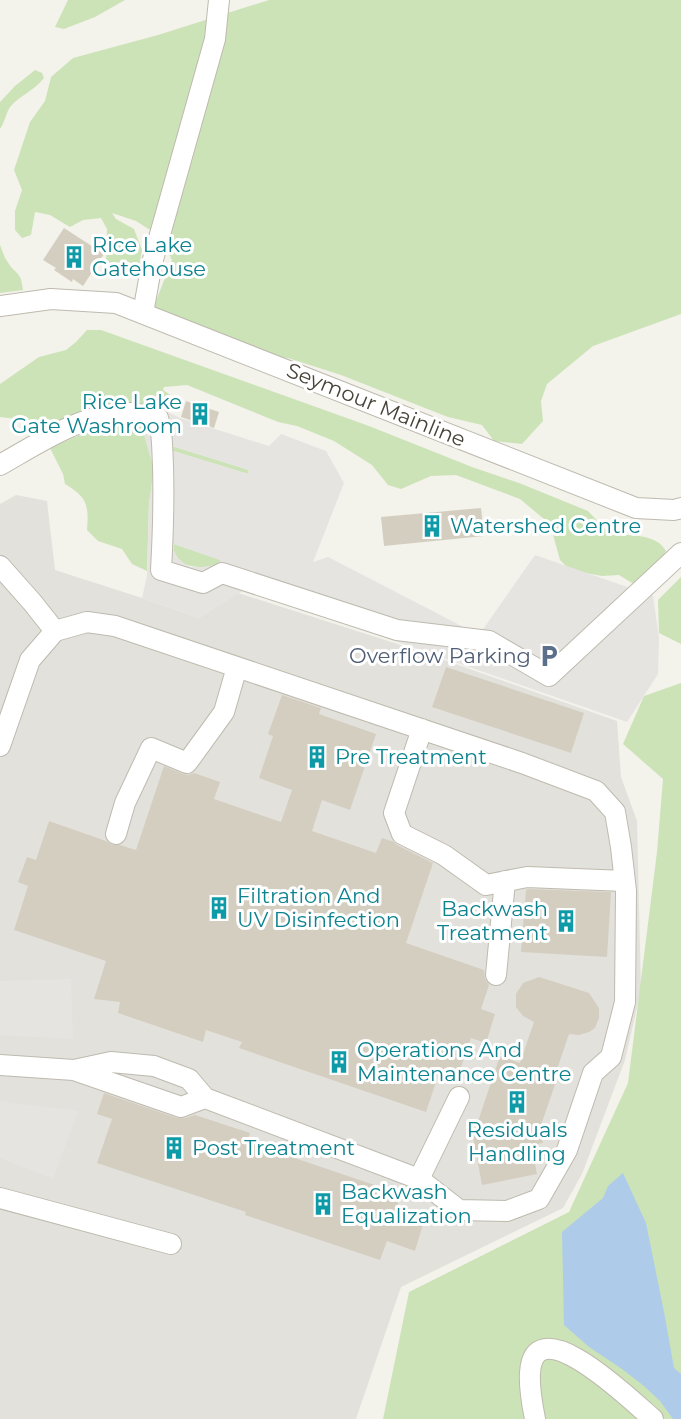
<svg xmlns="http://www.w3.org/2000/svg" width="681" height="1419" viewBox="0 0 681 1419" font-family="Montserrat,sans-serif">
<rect width="100%" height="100%" fill="#f3f2eb"/>
<path fill="#e3e1dc" d="M 16,495 L 47,501 L 55,570 L 142,598 L 199,618 L 238,593 L 413,649 L 617,721 L 621,777 L 637,821 L 641,990 L 625,1060 L 582,1174 L 563,1208 L 401,1287 L 356,1419 L 0,1419 L 0,504 Z"/>
<path fill="#cce3b8" d="M 68,0 L 125,0 L 95,17 L 64,29 L 55,27 Z
M 269,0 L 681,0 L 681,314 L 593,346 L 547,384 L 541,401 L 543,421 L 522,444 L 494,441 L 482,425 L 448,417 L 341,375 L 288,358 L 230,353 L 157,318 L 154,306 L 172,260 L 161,237 L 136,221 L 112,213 L 116,219 L 134,229 L 142,250 L 139,267 L 130,273 L 106,264 L 107,229 L 101,218 L 83,220 L 70,227 L 50,215 L 35,212 L 31,235 L 22,238 L 15,230 L 15,211 L 22,190 L 14,170 L 30,122 L 45,101 L 51,77 L 73,58 L 158,35 Z
M 35,70 L 42,73 L 44,78 C 34,91 20,95 10,107 C 6,113 5,122 0,129 L 0,102 L 15,86 Z
M 0,245 L 5,258 L 11,267 L 18,274 L 21,279 L 23,290 L 0,293 Z
M 87,330 L 101,330 L 369,426 L 472,467 L 519,483 L 588,511 L 611,535 C 628,535 656,533 666,551 C 656,567 652,579 632,583 L 619,575 L 602,576 L 570,570 L 560,560 L 550,524 L 520,499 L 456,475 L 431,476 L 401,489 L 388,485 L 372,465 L 334,441 L 297,426 L 278,422 L 187,385 L 164,387 L 163,390 L 176,399 L 176,404 C 166,413 153,404 140,404 C 108,404 69,417 40,429 L 33,421 L 0,417 L 0,384 L 39,357 L 66,350 L 76,342 Z
M 141,423 L 154,469 L 149,504 L 147,571 L 132,564 L 122,549 L 98,541 L 87,530 C 89,505 87,497 65,484 L 63,474 L 50,448 C 83,433 105,424 141,423 Z
M 172,446 L 249,470 L 248,474 L 173,451 Z
M 174,544 L 221,560 L 219,565 C 203,569 169,569 174,544 Z
M 681,577 L 681,644 L 659,633 L 658,600 Z
M 681,683 L 681,1419 L 383,1419 L 409,1292 L 569,1212 L 628,1083 L 657,852 L 663,779 L 623,744 L 644,696 Z"/>
<path fill="#e6e4e1" fill-rule="evenodd" d="M 159,408 L 180,418 L 269,446 L 281,434 L 326,451 L 344,483 L 313,562 L 328,557 L 479,635 L 535,555 L 653,596 L 659,638 L 658,674 L 627,722 L 246,589 L 199,618 L 142,598 L 147,576 L 149,504 L 154,469 L 141,423 ZM 173,446 L 249,470 L 248,474 L 173,451 ZM 174,544 L 220,560 L 219,565 L 202,567 L 191,567 L 185,564 L 178,558 L 175,553 L 173,548 Z
M 71,979 L 73,1039 L 0,1035 L 0,981 Z
M 0,1101 L 78,1111 L 53,1179 L 0,1158 Z"/>
<path fill="#aecce9" d="M 623,1173 L 646,1223 L 665,1317 L 674,1368 L 681,1374 L 681,1419 L 673,1419 L 660,1401 L 644,1386 L 622,1369 L 589,1347 L 564,1325 L 562,1232 L 603,1198 L 608,1186 Z"/>
<path fill="#d4cec1" d="M 64,228 L 104,254 L 83,286 L 73,279 L 72,282 L 54,270 L 56,268 L 43,260 Z
M 186,401 L 219,412 L 214,428 L 181,417 Z
M 481,508 L 484,536 L 384,546 L 381,517 Z
M 446,667 L 584,713 L 571,753 L 432,707 Z
M 282,695 L 321,708 L 319,714 L 376,734 L 350,810 L 322,800 L 312,831 L 376,853 L 382,838 L 394,842 L 397,845 L 433,863 L 406,943 L 484,970 L 485,979 L 489,985 L 481,1009 L 495,1014 L 486,1043 L 471,1038 L 457,1079 L 439,1073 L 426,1112 L 239,1048 L 242,1042 L 206,1030 L 203,1042 L 118,1013 L 120,1002 L 94,999 L 106,961 L 14,930 L 28,886 L 18,882 L 27,857 L 36,860 L 49,821 L 106,841 L 112,845 L 120,845 L 136,850 L 164,766 L 183,774 L 188,775 L 194,773 L 220,782 L 214,799 L 281,822 L 292,790 L 259,778 L 273,736 L 268,734 Z
M 528,889 L 611,892 L 607,957 L 521,952 L 526,890 Z
M 539,977 L 589,993 L 599,1008 L 599,1018 L 595,1028 L 589,1032 L 579,1035 L 569,1034 L 555,1075 L 558,1076 L 540,1128 L 543,1143 L 537,1144 L 540,1158 L 534,1159 L 537,1174 L 482,1185 L 473,1136 L 500,1056 L 520,1063 L 534,1022 L 523,1016 L 516,1007 L 516,994 L 523,983 Z
M 104,1093 L 177,1118 L 185,1118 L 195,1115 L 250,1133 L 247,1142 L 401,1194 L 395,1211 L 424,1221 L 415,1251 L 387,1241 L 380,1260 L 245,1215 L 246,1212 L 97,1163 L 112,1119 L 97,1114 Z"/>
<g fill="none" stroke-linecap="round" stroke-linejoin="round">
<g stroke="#bebaae" stroke-width="22">
<path id="minor" d="M 0,306 L 51,299 L 116,303 L 636,508 L 674,510 L 681,508
M 143,313 L 152,263 L 215,39 L 219,0
M 0,465 C 39,443 84,412 130,413 C 139,414 149,416 158,418 C 163,433 162,449 163,465 C 164,500 163,535 161,570 L 203,583 L 222,573 L 397,630 L 489,641 L 549,676 L 681,553
M 0,566 L 32,602 L 55,631
M 422,729 L 394,813 L 402,834 L 444,855 L 486,885 L 527,877 L 625,881
M 0,746 L 30,660 L 55,631 L 87,622 L 115,626 L 522,763 L 596,791 L 615,812 L 621,847 L 626,891 L 625,1002 L 611,1057 L 593,1073 L 567,1150 L 539,1199 L 507,1211 L 459,1210 L 419,1179 L 205,1098 L 189,1079 L 154,1066 L 111,1062 L 74,1070 L 0,1065
M 116,834 L 125,803 L 151,748 L 187,763 L 224,712 L 237,667
M 496,975 L 505,881
M 74,1070 L 181,1107 L 205,1098
M 419,1179 L 459,1097
M 0,1198 L 171,1244
M 535,1419 C 532,1404 529,1388 530,1373 C 534,1304 634,1403 653,1419"/>
</g>
<use href="#minor" stroke="#fff" stroke-width="20"/>
</g>
<defs>
<g id="building-bare" transform="scale(1.8)"><path d="M-4-6H4V6H1V3H-1V6H-4ZM-2.5-4.3h1.7v1.8h-1.7ZM.8-4.3h1.7v1.8H.8ZM-2.5-1h1.7V.8h-1.7ZM.8-1h1.7V.8H.8Z" fill="#0f9aa8" stroke="#fff" stroke-width="2.5" paint-order="stroke"/></g>
<g id="parking-bare" transform="scale(1.8)"><path d="M-3.5-5.5H1a3.5 3.5 0 0 1 0 7H-1V5.5H-3.5ZM-1-3.4V-.6H.8a1.4 1.4 0 0 0 0-2.8Z" fill="#5c6f8a" stroke="#fff" stroke-width="2.5" paint-order="stroke"/></g>
</defs>
<g fill-rule="evenodd">
<use href="#building-bare" x="74" y="257"/>
<use href="#building-bare" x="200" y="414"/>
<use href="#building-bare" x="432" y="526"/>
<use href="#parking-bare" x="549" y="656"/>
<use href="#building-bare" x="317" y="757"/>
<use href="#building-bare" x="219" y="908"/>
<use href="#building-bare" x="566" y="921"/>
<use href="#building-bare" x="339" y="1062"/>
<use href="#building-bare" x="517" y="1102"/>
<use href="#building-bare" x="174" y="1148"/>
<use href="#building-bare" x="323" y="1204"/>
</g>
<g text-anchor="middle" stroke-width="6" stroke-linejoin="round" paint-order="stroke">
<g font-size="21" fill="#0d838f" stroke="#fff" text-anchor="start">
<text x="92" y="252">Rice Lake<tspan x="92" dy="24">Gatehouse</tspan></text>
<text x="182" y="409" text-anchor="end">Rice Lake<tspan x="182" dy="24">Gate Washroom</tspan></text>
<text x="450" y="533">Watershed Centre</text>
<text x="335" y="764">Pre Treatment</text>
<text x="237" y="903">Filtration And<tspan x="237" dy="24">UV Disinfection</tspan></text>
<text x="548" y="916" text-anchor="end">Backwash<tspan x="548" dy="24">Treatment</tspan></text>
<text x="357" y="1057">Operations And<tspan x="357" dy="24">Maintenance Centre</tspan></text>
<text x="517" y="1137" text-anchor="middle">Residuals<tspan x="517" dy="24">Handling</tspan></text>
<text x="192" y="1155">Post Treatment</text>
<text x="341" y="1199">Backwash<tspan x="341" dy="24">Equalization</tspan></text>
</g>
<g font-size="21" fill="#474339" stroke="#fff">
<text transform="translate(376 405) rotate(22)" y="7">Seymour Mainline</text>
</g>
<g font-size="21" fill="#4e5e75" stroke="#fff" text-anchor="end">
<text x="531" y="663">Overflow Parking</text>
</g>
</g>
</svg>
